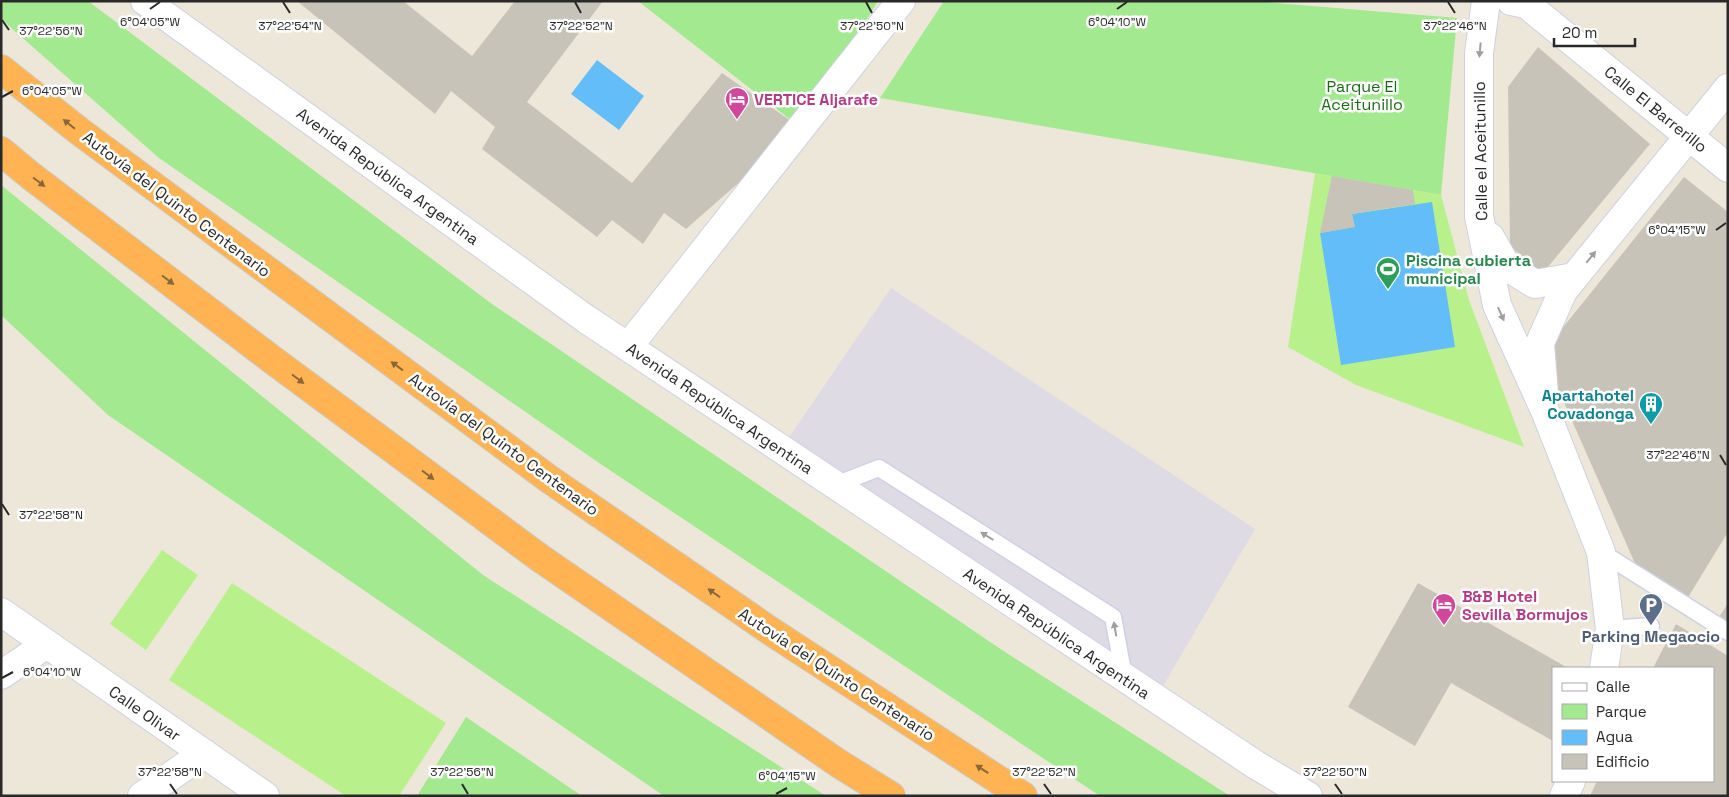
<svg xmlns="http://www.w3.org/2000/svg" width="1729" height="797" viewBox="0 0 1729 797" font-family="'Space Grotesk',sans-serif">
<rect width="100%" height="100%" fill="#ede7d9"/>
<path fill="#dfdbe4" d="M 891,288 L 1255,529 L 1156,698 L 781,449 Z"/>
<path fill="#a3e990" d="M 1,1 L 88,1 L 492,304 L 1002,650 L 1230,796 L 1100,796 L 602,465 L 159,158 L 1,19 Z
M 638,1 L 878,1 L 801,128 Z
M 944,1 L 1253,1 L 1457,18 L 1441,195 L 880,98 Z
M 1,185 L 483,575 L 826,796 L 664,796 L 108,415 L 1,315 Z
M 466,717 L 582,796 L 417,796 Z"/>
<path fill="#b8f18b" d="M 1315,173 L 1441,195 L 1469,300 L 1524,447 L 1356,385 L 1288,347 Z
M 162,550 L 198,575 L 146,650 L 110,624 Z
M 232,583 L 446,723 L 399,796 L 346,796 L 169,680 Z"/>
<path fill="#62bdf9" d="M 597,60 L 644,96 L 619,130 L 571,94 Z
M 1432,202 L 1455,347 L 1341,365 L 1320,233 L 1354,227 L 1352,214 Z"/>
<path fill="#c8c3b9" d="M 297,1 L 403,1 L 472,56 L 515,1 L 603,1 L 527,102 L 632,183 L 722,73 L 801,128 L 686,229 L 664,213 L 643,244 L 612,220 L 597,237 L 482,149 L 495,127 L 451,91 L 435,114 Z
M 1538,47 L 1650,144 L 1542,274 L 1510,246 L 1508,87 Z
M 1332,176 L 1413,190 L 1415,204 L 1352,214 L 1355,227 L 1320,233 Z
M 1684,177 L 1728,212 L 1728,532 L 1687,599 L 1637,568 L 1555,382 L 1552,341 Z
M 1418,583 L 1568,668 L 1553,668 L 1553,741 L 1451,683 L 1415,746 L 1348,707 Z
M 1728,603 L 1728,626 L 1718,619 Z
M 1676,624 L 1728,656 L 1728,796 L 1590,796 L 1597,781 L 1713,781 L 1713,668 L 1653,668 Z"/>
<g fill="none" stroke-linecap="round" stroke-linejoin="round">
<g stroke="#ced0e4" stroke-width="19">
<path id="service" d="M 835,485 L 879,468 L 1113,617 L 1124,677
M 1601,552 L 1728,632
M 1610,629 L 1651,626"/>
</g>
<g stroke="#ced0e4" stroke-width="30">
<path id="minor" d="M 145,1 L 586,319 L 1256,765 L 1308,796
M 1486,1 L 1479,53 L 1479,216 L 1497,305 L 1546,413 L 1601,552 L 1610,629 L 1604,668
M 1511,1 L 1526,4 L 1728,168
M 1490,237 L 1507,267 L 1535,284 L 1574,277
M 628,347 L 901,1
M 1544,394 L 1540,343 L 1563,291 L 1728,88
M 1,612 L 265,796
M 1,675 L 47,644
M 142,796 L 204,753
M 1564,796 L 1571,781"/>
</g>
<g stroke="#ccc" stroke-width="30">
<path id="motorway" d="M 1,69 L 79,131 L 549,479 L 769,630 L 1023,796
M 1,151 L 31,176 L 274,361 L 540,558 L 838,763 L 891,796"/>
</g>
<use href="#service" stroke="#fff" stroke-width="16"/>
<use href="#minor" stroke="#fff" stroke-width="28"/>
<use href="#motorway" stroke="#ffb352" stroke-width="28"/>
</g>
<defs><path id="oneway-solid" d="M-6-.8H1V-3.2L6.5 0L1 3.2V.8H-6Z" transform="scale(1.25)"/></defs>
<g fill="#9f9f9f">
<use href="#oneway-solid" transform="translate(1480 50) rotate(95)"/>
<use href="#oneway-solid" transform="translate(1591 257) rotate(-51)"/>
<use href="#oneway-solid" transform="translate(1501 314) rotate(66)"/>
<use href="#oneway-solid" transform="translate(987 536) rotate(-148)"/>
<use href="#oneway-solid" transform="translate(1115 629) rotate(-100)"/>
</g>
<g fill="#89673b">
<use href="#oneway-solid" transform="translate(69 124) rotate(-141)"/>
<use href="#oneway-solid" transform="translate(39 182) rotate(37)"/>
<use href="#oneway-solid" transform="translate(168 280) rotate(37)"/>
<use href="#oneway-solid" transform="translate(397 366) rotate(-144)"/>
<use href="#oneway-solid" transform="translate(298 379) rotate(37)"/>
<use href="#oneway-solid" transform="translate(428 475) rotate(37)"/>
<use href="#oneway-solid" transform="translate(714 593) rotate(-145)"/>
<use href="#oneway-solid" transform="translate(982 769) rotate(-147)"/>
</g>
<path fill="none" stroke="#292929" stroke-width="2" d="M 283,2 L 290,13M 575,2 L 581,13M 866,2 L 872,13M 1448,2 L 1455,13M 150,9 L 160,2M 1117,9 L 1127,2M 2,20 L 9,30M 2,97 L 13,91M 1716,230 L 1726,223M 1720,455 L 1726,465M 2,504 L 9,515M 2,678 L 13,672M 170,784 L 177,794M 462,784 L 468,794M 1044,784 L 1051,794M 1335,784 L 1342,794M 776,794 L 787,788"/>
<defs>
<g id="hotel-pin" transform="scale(1.25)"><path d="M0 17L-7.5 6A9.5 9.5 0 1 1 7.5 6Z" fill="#d1479c" stroke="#fff"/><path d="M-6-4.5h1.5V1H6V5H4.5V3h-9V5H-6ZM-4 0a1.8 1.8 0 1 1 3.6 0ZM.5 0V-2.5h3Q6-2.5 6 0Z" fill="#fff"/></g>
<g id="stadium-pin" transform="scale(1.25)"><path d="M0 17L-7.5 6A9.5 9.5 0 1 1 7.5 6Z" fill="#2e9e5b" stroke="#fff"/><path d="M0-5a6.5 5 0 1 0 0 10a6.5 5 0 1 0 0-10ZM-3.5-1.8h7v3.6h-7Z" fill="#fff"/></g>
<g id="building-pin" transform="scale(1.25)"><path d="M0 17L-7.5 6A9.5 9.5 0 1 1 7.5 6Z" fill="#0f9aa8" stroke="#fff"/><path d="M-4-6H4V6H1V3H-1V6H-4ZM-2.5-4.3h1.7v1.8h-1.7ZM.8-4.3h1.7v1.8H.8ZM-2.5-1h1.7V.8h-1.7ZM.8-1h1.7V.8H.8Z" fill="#fff"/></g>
<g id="parking-pin" transform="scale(1.25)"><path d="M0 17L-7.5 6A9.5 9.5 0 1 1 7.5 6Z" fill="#5c6f8a" stroke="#fff"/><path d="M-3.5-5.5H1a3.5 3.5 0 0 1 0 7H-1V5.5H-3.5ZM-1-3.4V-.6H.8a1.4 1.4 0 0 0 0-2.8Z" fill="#fff"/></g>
</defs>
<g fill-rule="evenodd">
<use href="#hotel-pin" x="737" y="99"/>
<use href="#stadium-pin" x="1388" y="269"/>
<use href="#building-pin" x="1651" y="404"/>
<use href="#hotel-pin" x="1444" y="605"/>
<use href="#parking-pin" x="1651" y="605"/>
</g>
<g text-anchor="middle" stroke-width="5" stroke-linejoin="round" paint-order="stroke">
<g font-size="16" fill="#1a6c13" stroke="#fff">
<text x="1362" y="92">Parque El<tspan x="1362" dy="18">Aceitunillo</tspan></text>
</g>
<g font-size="16" font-weight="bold" fill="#b23c85" stroke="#fff" text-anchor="start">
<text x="754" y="105">VERTICE Aljarafe</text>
<text x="1462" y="602">B&amp;B Hotel<tspan x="1462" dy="18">Sevilla Bormujos</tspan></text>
</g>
<g font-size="16" fill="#292929" stroke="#fff">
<text transform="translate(1656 109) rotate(39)" y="6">Calle El Barrerillo</text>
<text transform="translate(1480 151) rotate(-91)" y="6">Calle el Aceitunillo</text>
<text transform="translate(388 176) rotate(36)" y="6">Avenida República Argentina</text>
<text transform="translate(177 204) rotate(37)" y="6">Autovía del Quinto Centenario</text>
<text transform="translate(720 408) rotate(34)" y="6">Avenida República Argentina</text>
<text transform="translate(504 444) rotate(36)" y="6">Autovía del Quinto Centenario</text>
<text transform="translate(1057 633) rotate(34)" y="6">Avenida República Argentina</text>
<text transform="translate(837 674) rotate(33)" y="6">Autovía del Quinto Centenario</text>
<text transform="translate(145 713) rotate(35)" y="6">Calle Olivar</text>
</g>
<g font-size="16" font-weight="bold" fill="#27864d" stroke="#fff" text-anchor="start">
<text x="1406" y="266">Piscina cubierta<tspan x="1406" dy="18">municipal</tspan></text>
</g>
<g font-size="16" font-weight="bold" fill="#0d838f" stroke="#fff" text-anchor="end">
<text x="1634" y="401">Apartahotel<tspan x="1634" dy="18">Covadonga</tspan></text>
</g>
<g font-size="16" font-weight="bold" fill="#4e5e75" stroke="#fff">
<text x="1651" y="642">Parking Megaocio</text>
</g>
</g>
<g font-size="12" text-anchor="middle" fill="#292929" stroke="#fff" stroke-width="5" stroke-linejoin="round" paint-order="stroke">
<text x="150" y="26">6°04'05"W</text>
<text x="1117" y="26">6°04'10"W</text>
<text x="290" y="30">37°22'54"N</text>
<text x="581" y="30">37°22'52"N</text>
<text x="872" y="30">37°22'50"N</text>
<text x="1455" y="30">37°22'46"N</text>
<text x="51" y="35">37°22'56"N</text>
<text x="52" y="95">6°04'05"W</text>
<text x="1677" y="234">6°04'15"W</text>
<text x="1678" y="459">37°22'46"N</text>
<text x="51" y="519">37°22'58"N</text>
<text x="52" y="676">6°04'10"W</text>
<text x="170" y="776">37°22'58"N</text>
<text x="462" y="776">37°22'56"N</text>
<text x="1044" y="776">37°22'52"N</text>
<text x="1335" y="776">37°22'50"N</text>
<text x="787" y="780">6°04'15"W</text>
</g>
<rect width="1729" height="797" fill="none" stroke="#292929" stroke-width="5"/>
<rect x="1552" y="667" width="162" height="115" fill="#ffffff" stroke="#a9a9a9"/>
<rect x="1562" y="683" width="25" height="8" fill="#ffffff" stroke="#a9a9a9"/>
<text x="1596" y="692" font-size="15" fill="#292929">Calle</text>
<rect x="1562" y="704" width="25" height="15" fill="#a3e990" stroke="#a9a9a9"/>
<text x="1596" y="717" font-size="15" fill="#292929">Parque</text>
<rect x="1562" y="730" width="25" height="15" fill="#62bdf9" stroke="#a9a9a9"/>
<text x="1596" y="742" font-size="15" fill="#292929">Agua</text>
<rect x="1562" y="754" width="25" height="15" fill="#c8c3b9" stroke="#a9a9a9"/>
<text x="1596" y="767" font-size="15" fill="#292929">Edificio</text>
<path d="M1554 38v8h81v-8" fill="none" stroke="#292929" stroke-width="2.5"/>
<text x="1562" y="38" font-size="15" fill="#292929" stroke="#ffffff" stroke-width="4" paint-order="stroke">20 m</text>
</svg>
